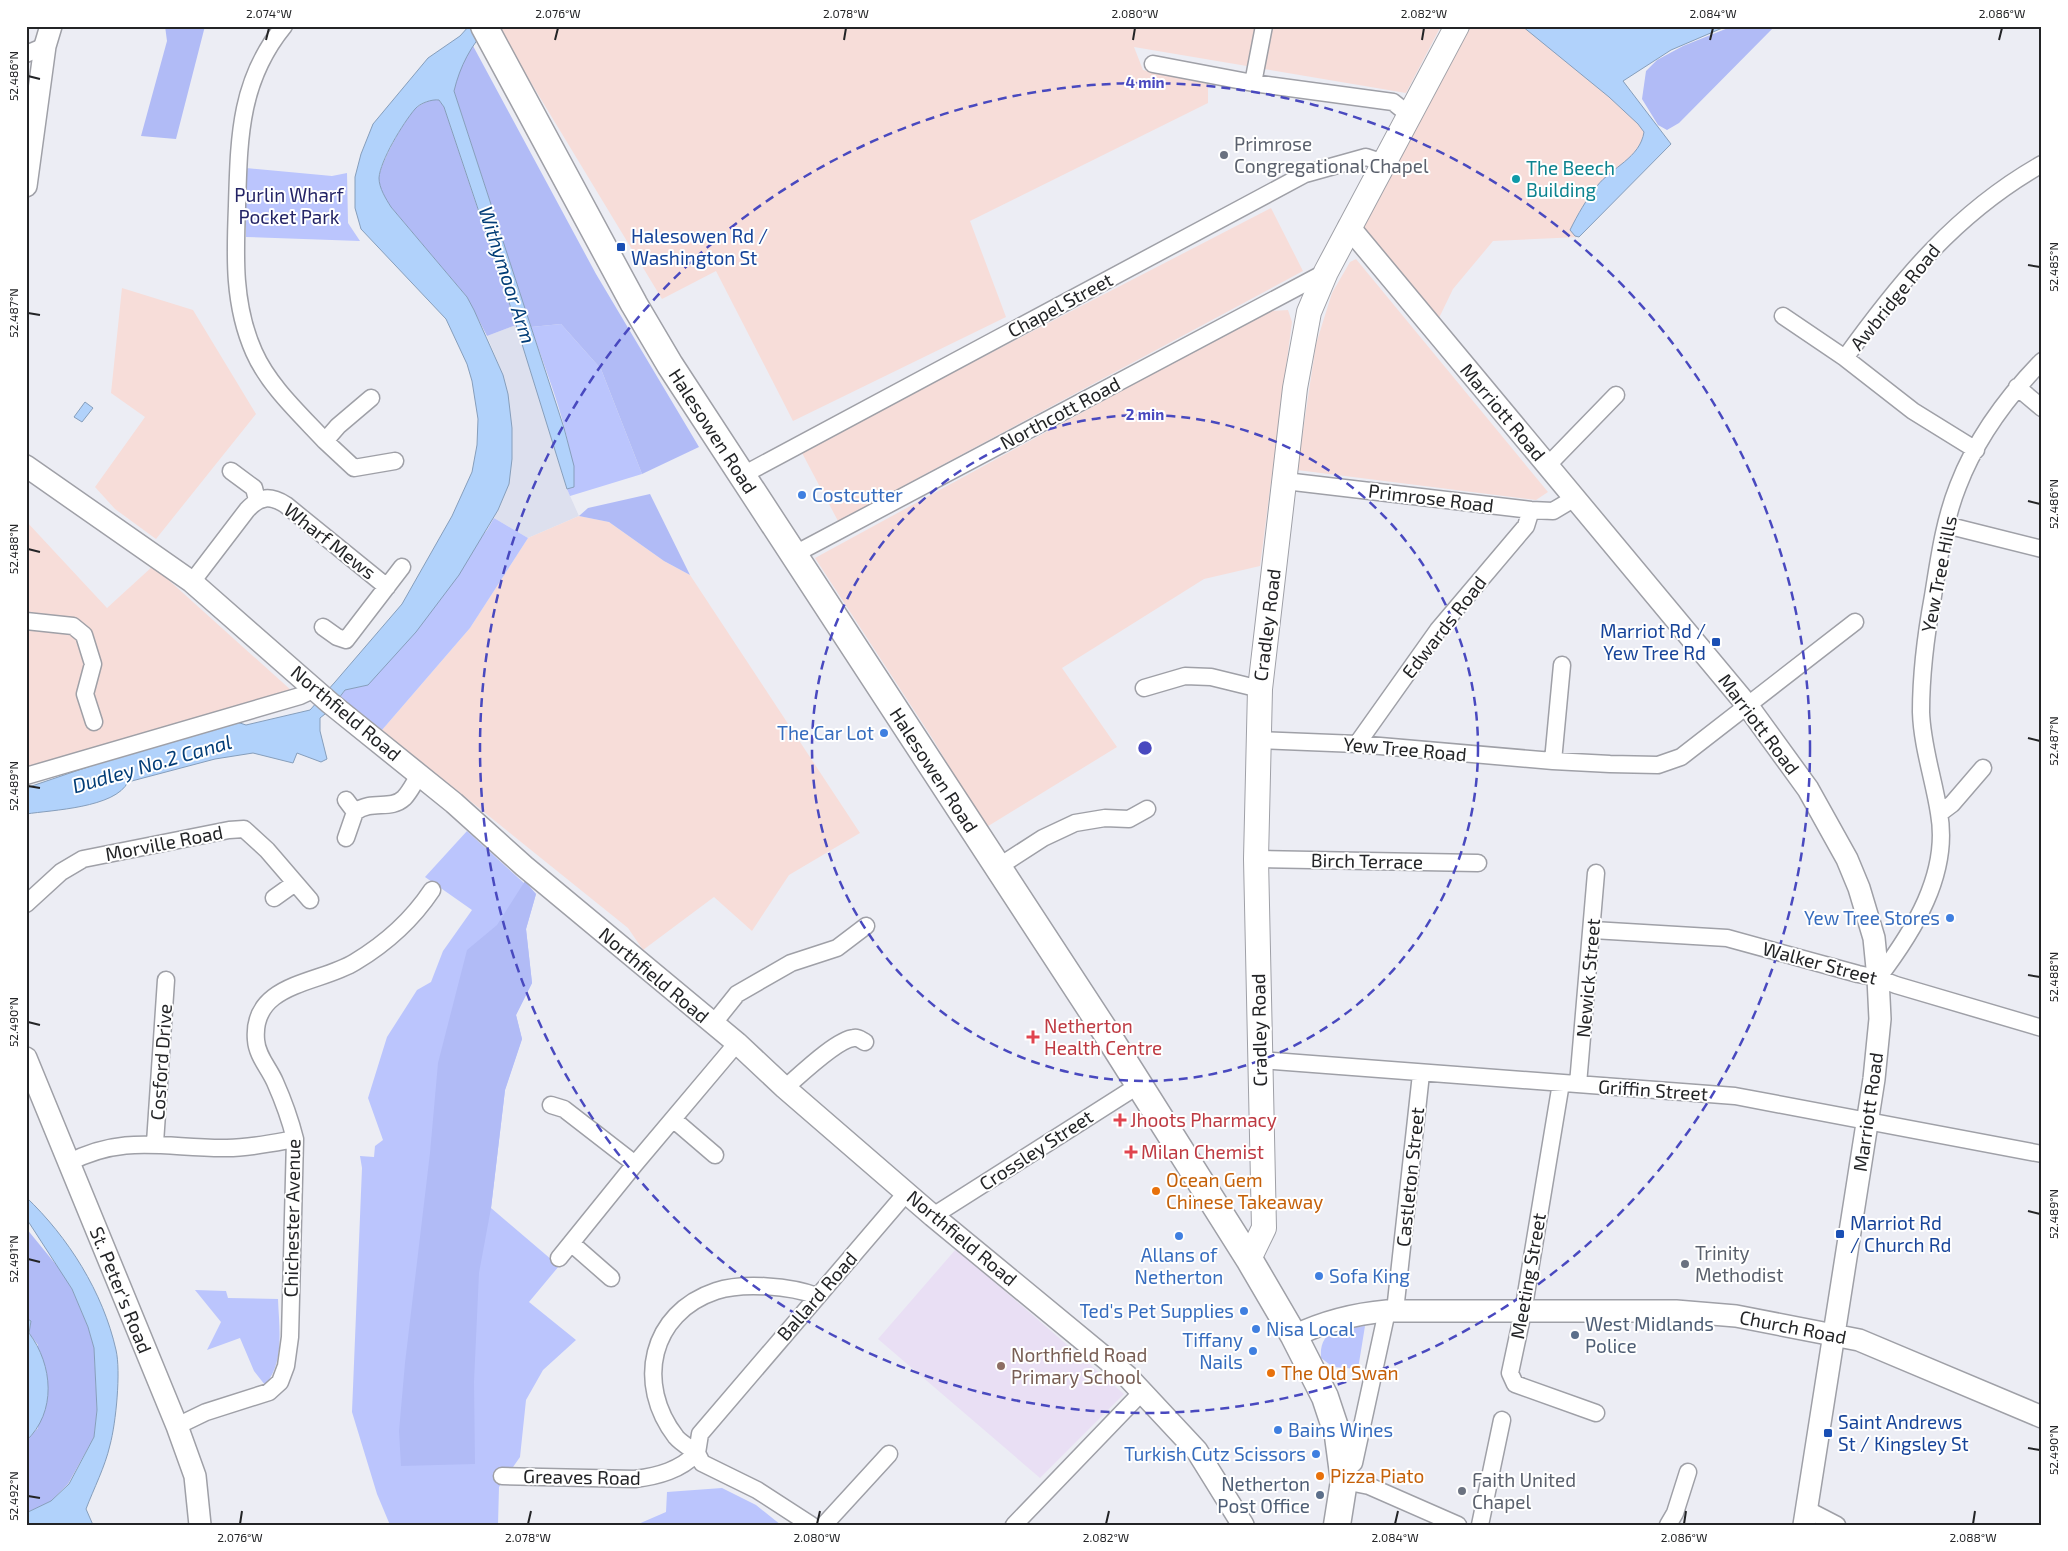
<svg xmlns="http://www.w3.org/2000/svg" width="2068" height="1551" viewBox="0 0 2068 1551" font-family="'Exo 2',sans-serif">
<rect width="100%" height="100%" fill="#ecedf4"/>
<path fill="#dde0ee" d="M 516,325 L 567,489 L 579,516 L 528,538 L 494,518 L 498,510 L 503,375 L 487,336 Z"/>
<path fill="#f7ddd9" d="M 500,26 L 1441,26 L 1406,93 L 1134,47 L 1143,70 L 1208,84 L 1208,103 L 970,221 L 1006,317 L 793,421 L 716,271 L 662,299 L 507,43 Z
M 1457,26 L 1551,26 L 1671,144 L 1579,237 L 1493,241 L 1453,289 L 1438,320 L 1349,227 Z
M 1271,208 L 1303,271 L 838,521 L 801,451 Z
M 1356,259 L 1548,492 L 1536,500 L 1297,470 L 1316,344 L 1332,293 L 1350,262 Z
M 122,288 L 193,310 L 256,414 L 156,539 L 115,509 L 95,487 L 145,417 L 111,393 Z
M 1288,310 L 1292,322 L 1260,566 L 1204,579 L 1062,668 L 1117,747 L 985,828 L 934,741 L 815,558 L 1193,352 L 1271,311 Z
M 579,516 L 609,522 L 664,561 L 690,575 L 860,833 L 789,875 L 752,931 L 714,897 L 643,950 L 628,928 L 382,730 L 470,628 L 528,538 Z
M 26,521 L 107,608 L 153,566 L 292,691 L 26,769 Z"/>
<path fill="#e9dff4" d="M 956,1249 L 1124,1394 L 1040,1478 L 878,1339 Z"/>
<path fill="#bbc5fd" d="M 246,168 L 332,176 L 347,173 L 348,223 L 360,241 L 246,237 Z
M 561,324 L 601,369 L 642,474 L 570,496 L 567,489 L 574,487 C 572,432 548,378 531,327 Z
M 494,518 L 528,538 L 470,628 L 382,730 L 340,697 L 345,690 L 368,685 L 487,530 Z
M 467,831 L 536,894 L 526,929 L 532,983 L 516,1015 L 522,1039 L 505,1090 L 491,1208 L 559,1266 L 529,1302 L 576,1340 L 543,1370 L 526,1400 L 520,1457 L 499,1487 L 498,1525 L 390,1525 L 377,1494 L 352,1412 L 362,1168 L 360,1156 L 374,1157 L 375,1146 L 383,1140 L 368,1098 L 387,1037 L 417,990 L 431,982 L 443,951 L 472,910 L 425,877 Z
M 195,1290 L 226,1291 L 228,1298 L 278,1299 C 279,1327 285,1362 265,1385 L 254,1371 L 240,1338 L 207,1350 L 221,1322 Z
M 1365,1326 L 1358,1369 L 1333,1367 L 1321,1358 C 1319,1328 1342,1329 1365,1326 Z
M 722,1488 L 756,1505 L 781,1525 L 636,1525 L 666,1512 L 667,1492 Z"/>
<path fill="#b1bbf6" d="M 165,26 L 205,26 L 176,139 L 141,136 L 167,41 Z
M 1733,26 L 1775,26 L 1679,123 L 1667,130 L 1658,125 L 1642,99 L 1646,71 L 1657,60 L 1683,46 Z
M 472,44 L 596,274 L 699,447 L 642,474 L 601,369 L 561,324 L 531,327 L 454,91 L 458,73 Z
M 433,99 L 439,100 L 444,107 L 516,325 L 487,336 L 467,297 L 391,207 C 386,199 379,189 379,179 C 379,165 406,117 416,108 C 421,104 428,101 433,99 Z
M 650,494 L 690,575 L 664,561 L 609,522 L 579,516 L 588,508 Z
M 525,881 L 536,894 L 526,929 L 532,983 L 516,1015 L 522,1039 L 505,1090 L 491,1208 L 479,1273 L 474,1382 L 475,1464 L 401,1466 L 399,1431 L 405,1363 L 430,1153 L 438,1063 L 467,950 L 497,925 Z
M 26,1228 L 62,1272 L 72,1289 L 88,1327 L 94,1348 L 97,1410 L 94,1437 L 68,1484 L 51,1501 L 26,1513 L 26,1441 L 38,1428 L 38,1345 L 29,1333 L 31,1321 L 26,1318 Z"/>
<path fill="#b1d2fb" stroke="#869ebb" d="M 469,26 L 489,26 C 471,45 460,66 454,91 L 564,428 L 574,466 L 574,487 L 567,489 L 508,299 L 444,107 L 439,100 C 432,99 420,103 415,109 C 403,123 380,161 379,178 C 379,188 386,199 391,207 L 467,297 L 474,310 L 503,375 L 508,394 L 512,428 L 512,459 L 509,484 L 498,510 L 459,575 L 416,632 L 368,685 L 345,690 L 330,710 L 320,718 L 320,731 L 327,759 L 321,762 L 297,753 L 293,763 L 253,753 L 215,759 L 128,782 C 115,808 52,810 26,814 L 26,788 L 161,742 L 237,722 L 246,725 L 310,710 L 335,682 L 402,604 L 452,516 L 472,472 L 477,445 L 478,419 L 472,381 L 467,364 L 446,319 L 361,229 L 355,208 L 355,177 L 361,154 L 373,124 L 428,58 L 460,36 Z
M 1522,26 L 1727,26 L 1671,50 L 1623,81 L 1671,144 L 1579,237 L 1575,236 L 1570,230 C 1578,214 1586,200 1597,186 C 1612,167 1640,158 1644,132 L 1638,124 L 1609,97 Z
M 85,402 L 93,408 L 82,422 L 74,417 Z
M 26,1197 C 68,1237 103,1292 116,1350 C 121,1371 116,1423 110,1445 C 105,1467 94,1488 86,1509 L 93,1525 L 26,1525 L 26,1513 L 51,1501 L 69,1484 L 94,1437 L 97,1410 L 94,1348 L 88,1327 L 72,1289 L 26,1218 Z
M 26,1318 L 31,1321 L 29,1333 C 53,1365 57,1412 26,1441 Z"/>
<g fill="none" stroke-linecap="round" stroke-linejoin="round">
<g stroke="#9fa0a7" stroke-width="19">
<path id="minor" d="M 284,26 C 239,81 239,139 237,206 C 235,256 233,305 254,352 C 269,386 300,414 325,441 L 338,426 L 371,398
M 26,54 L 45,46
M 1153,64 L 1253,83 L 1393,102 L 1408,114
M 1253,83 L 1264,26
M 1783,316 L 1845,358 L 1913,411 L 1976,450
M 1845,358 C 1901,280 1957,212 2042,164
M 2017,387 L 2042,408
M 325,441 L 354,468 L 395,461
M 1548,465 L 1616,395
M 231,471 L 254,488 L 257,500
M 741,476 L 1305,174 L 1366,157 L 1384,163
M 1285,481 L 1531,510 L 1553,511 L 1575,498
M 1946,525 L 2042,549
M 793,555 L 1326,272
M 192,582 L 247,510 C 260,496 270,495 286,505 L 387,587
M 26,621 L 73,626 L 84,635 L 93,664 L 85,694 L 94,722
M 323,627 L 337,637 L 346,640 L 402,567
M 1144,688 L 1185,676 L 1211,677 L 1260,689
M 1257,740 L 1357,744 L 1553,761 L 1610,764 L 1658,765 L 1681,757 L 1855,622
M 1357,744 L 1438,630 L 1526,526 L 1531,510
M 1553,761 L 1562,665
M 26,776 L 300,696 L 315,689
M 355,812 C 373,799 390,811 404,798 C 410,792 415,781 420,774
M 1940,813 L 1952,804 L 1983,768
M 346,838 L 355,812 L 346,800
M 1256,859 L 1478,863
M 998,867 L 1043,838 L 1075,823 L 1105,818 L 1129,819 L 1147,809
M 274,898 L 295,883
M 26,904 L 61,872 L 83,859 L 229,830 L 244,829 L 267,850 L 310,900
M 1593,930 L 1727,938 L 1858,974 L 1878,978 L 1896,985 L 2042,1028
M 1878,978 C 1913,932 1950,874 1939,813 C 1934,780 1922,746 1921,712 C 1921,674 1926,634 1933,596 C 1939,559 1944,521 1958,486 C 1976,439 2007,397 2042,361
M 713,1024 L 737,994 L 791,963 L 837,948 L 866,926
M 1259,1060 L 1735,1096 L 2042,1154
M 1561,1083 L 1523,1312 L 1510,1373 L 1515,1384 L 1596,1413
M 1578,1084 L 1596,873
M 785,1088 C 799,1076 837,1039 854,1038 C 858,1037 861,1040 865,1042
M 551,1105 L 564,1109 L 635,1164
M 673,1119 L 715,1155
M 155,1143 L 166,980
M 68,1163 C 125,1133 168,1149 227,1148 C 250,1148 273,1143 295,1139
M 933,1216 L 1139,1085
M 571,1243 L 611,1278
M 559,1258 L 635,1164 L 737,1043
M 1395,1311 L 1421,1074
M 177,1426 L 206,1412 L 269,1392 L 280,1382 L 286,1366 L 290,1337 L 295,1139 C 290,1119 283,1100 275,1082 C 269,1068 257,1056 256,1040 C 251,982 320,984 355,962 C 385,944 412,920 432,890
M 697,1453 C 690,1448 681,1443 676,1437 C 635,1384 650,1313 716,1291 C 743,1282 791,1286 817,1296
M 1344,1472 L 1354,1463 L 1387,1311
M 502,1476 L 635,1479 C 659,1476 680,1470 697,1453
M 1344,1481 L 1369,1486 L 1458,1525
M 1806,1509 L 1837,1525
M 811,1525 L 757,1490 L 702,1463 L 697,1453 L 700,1434 L 907,1192
M 824,1525 L 889,1454
M 1014,1525 L 1143,1391
M 1480,1525 L 1502,1420
M 1668,1525 L 1675,1513 L 1688,1472"/>
</g>
<g stroke="#9fa0a7" stroke-width="24">
<path id="tertiary" d="M 26,186 L 45,46 L 51,26
M 1349,227 L 1747,705 L 1808,789 L 1847,859 L 1859,888 L 1874,938 L 1878,978 L 1880,1019 L 1874,1079 L 1804,1525
M 26,466 L 192,582 L 330,703 L 454,803 L 524,866 L 737,1043 L 785,1088 L 933,1216 L 1127,1376 L 1197,1451 L 1243,1525
M 26,1058 L 177,1426 L 195,1476 L 200,1525
M 1294,1336 C 1325,1321 1353,1314 1387,1311 L 1676,1311 L 1736,1316 L 1859,1340 L 2042,1417"/>
</g>
<g stroke="#9fa0a7" stroke-width="26">
<path id="secondary" d="M 1249,1259 L 1264,1228 L 1256,859 L 1260,689 L 1295,388 L 1309,312 L 1326,272 L 1457,26"/>
</g>
<g stroke="#9fa0a7" stroke-width="29">
<path id="primary" d="M 484,26 L 634,304 L 670,365 L 1107,1034 L 1249,1259 L 1294,1336 L 1325,1397 L 1338,1436 L 1344,1481 L 1337,1525"/>
</g>
<use href="#minor" stroke="#fff" stroke-width="16"/>
<use href="#tertiary" stroke="#fff" stroke-width="21"/>
<use href="#secondary" stroke="#fff" stroke-width="24"/>
<use href="#primary" stroke="#fff" stroke-width="26"/>
</g>
<path fill="none" stroke="#232426" stroke-width="2" d="M 266,40 L 269,28M 555,40 L 558,28M 844,40 L 846,28M 1133,40 L 1135,28M 1422,40 L 1424,28M 1710,40 L 1713,28M 1999,40 L 2002,28M 28,76 L 40,79M 2028,265 L 2040,267M 28,313 L 40,315M 2028,501 L 2040,504M 28,549 L 40,552M 2028,738 L 2040,741M 28,786 L 40,788M 2028,975 L 2040,977M 28,1022 L 40,1025M 2028,1211 L 2040,1214M 28,1259 L 40,1262M 2028,1448 L 2040,1450M 28,1496 L 40,1498M 240,1524 L 242,1511M 528,1524 L 531,1511M 817,1524 L 820,1511M 1106,1524 L 1109,1511M 1395,1524 L 1398,1511M 1684,1524 L 1686,1511M 1973,1524 L 1975,1511"/>
<g fill="none" stroke="#4949bf" stroke-width="2.5" stroke-dasharray="9 6">
<circle cx="1145" cy="748" r="333"/>
<circle cx="1145" cy="748" r="665"/>
</g>
<g fill="#6b7280" stroke="#fff" stroke-width="2">
<circle cx="1224" cy="155" r="5"/>
<circle cx="1685" cy="1264" r="5"/>
<circle cx="1462" cy="1491" r="5"/>
</g>
<circle fill="#0f9aa8" stroke="#fff" stroke-width="2" cx="1516" cy="179" r="5"/>
<g fill="#1a4fb4" stroke="#fff" stroke-width="2">
<rect x="616" y="242" width="10" height="10" rx="2.5"/>
<rect x="1711" y="637" width="10" height="10" rx="2.5"/>
<rect x="1835" y="1229" width="10" height="10" rx="2.5"/>
<rect x="1823" y="1428" width="10" height="10" rx="2.5"/>
</g>
<g fill="#3f7fe0" stroke="#fff" stroke-width="2">
<circle cx="802" cy="495" r="5"/>
<circle cx="884" cy="733" r="5"/>
<circle cx="1950" cy="918" r="5"/>
<circle cx="1179" cy="1236" r="5"/>
<circle cx="1319" cy="1276" r="5"/>
<circle cx="1244" cy="1311" r="5"/>
<circle cx="1256" cy="1329" r="5"/>
<circle cx="1253" cy="1351" r="5"/>
<circle cx="1278" cy="1430" r="5"/>
<circle cx="1316" cy="1454" r="5"/>
</g>
<g fill="#e0444e" stroke="#fff" stroke-width="2">
<path d="M1030.5 1029.5h5v5h5v5h-5v5h-5v-5h-5v-5h5z"/>
<path d="M1117.5 1112.5h5v5h5v5h-5v5h-5v-5h-5v-5h5z"/>
<path d="M1128.5 1144.5h5v5h5v5h-5v5h-5v-5h-5v-5h5z"/>
</g>
<g fill="#e8710a" stroke="#fff" stroke-width="2">
<circle cx="1156" cy="1191" r="5"/>
<circle cx="1271" cy="1373" r="5"/>
<circle cx="1320" cy="1476" r="5"/>
</g>
<g fill="#5c6f8a" stroke="#fff" stroke-width="2">
<circle cx="1575" cy="1335" r="5"/>
<circle cx="1320" cy="1495" r="5"/>
</g>
<circle fill="#8d6e63" stroke="#fff" stroke-width="2" cx="1001" cy="1366" r="5"/>
<g text-anchor="middle" stroke-width="4" stroke-linejoin="round" paint-order="stroke">
<g font-size="19" fill="#5b616d" stroke="#fff" text-anchor="start">
<text x="1234" y="151">Primrose<tspan x="1234" dy="22">Congregational Chapel</tspan></text>
<text x="1695" y="1260">Trinity<tspan x="1695" dy="22">Methodist</tspan></text>
<text x="1472" y="1487">Faith United<tspan x="1472" dy="22">Chapel</tspan></text>
</g>
<g font-size="19" fill="#0d838f" stroke="#fff" text-anchor="start">
<text x="1526" y="175">The Beech<tspan x="1526" dy="22">Building</tspan></text>
</g>
<g font-size="19" fill="#242466" stroke="#fff">
<text x="289" y="202">Purlin Wharf<tspan x="289" dy="22">Pocket Park</tspan></text>
</g>
<g font-size="19" fill="#164399" stroke="#fff" text-anchor="start">
<text x="631" y="243">Halesowen Rd /<tspan x="631" dy="22">Washington St</tspan></text>
<text x="1706" y="638" text-anchor="end">Marriot Rd /<tspan x="1706" dy="22">Yew Tree Rd</tspan></text>
<text x="1850" y="1230">Marriot Rd<tspan x="1850" dy="22">/ Church Rd</tspan></text>
<text x="1838" y="1429">Saint Andrews<tspan x="1838" dy="22">St / Kingsley St</tspan></text>
</g>
<g font-size="19" fill="#232426" stroke="#fff">
<text transform="translate(1895 297) rotate(-51)" y="7">Awbridge Road</text>
<text transform="translate(1060 305) rotate(-28)" y="7">Chapel Street</text>
<text transform="translate(1503 412) rotate(50)" y="7">Marriott Road</text>
<text transform="translate(1060 413) rotate(-28)" y="7">Northcott Road</text>
<text transform="translate(713 431) rotate(57)" y="7">Halesowen Road</text>
<text transform="translate(1431 498) rotate(7)" y="7">Primrose Road</text>
<text transform="translate(330 541) rotate(38)" y="7">Wharf Mews</text>
<text transform="translate(1939 574) rotate(-79)" y="7">Yew Tree Hills</text>
<text transform="translate(1267 625) rotate(-83)" y="7">Cradley Road</text>
<text transform="translate(1444 627) rotate(-52)" y="7">Edwards Road</text>
<text transform="translate(346 713) rotate(40)" y="7">Northfield Road</text>
<text transform="translate(1759 724) rotate(53)" y="7">Marriott Road</text>
<text transform="translate(1405 749) rotate(5)" y="7">Yew Tree Road</text>
<text transform="translate(934 770) rotate(57)" y="7">Halesowen Road</text>
<text transform="translate(164 843) rotate(-11)" y="7">Morville Road</text>
<text transform="translate(1367 861) rotate(1)" y="7">Birch Terrace</text>
<text transform="translate(1820 963) rotate(15)" y="7">Walker Street</text>
<text transform="translate(654 975) rotate(40)" y="7">Northfield Road</text>
<text transform="translate(1588 978) rotate(-85)" y="7">Newick Street</text>
<text transform="translate(1259 1030) rotate(-91)" y="7">Cradley Road</text>
<text transform="translate(161 1062) rotate(-86)" y="7">Cosford Drive</text>
<text transform="translate(1653 1090) rotate(4)" y="7">Griffin Street</text>
<text transform="translate(1868 1112) rotate(-82)" y="7">Marriott Road</text>
<text transform="translate(1036 1150) rotate(-33)" y="7">Crossley Street</text>
<text transform="translate(1410 1177) rotate(-84)" y="7">Castleton Street</text>
<text transform="translate(292 1218) rotate(-89)" y="7">Chichester Avenue</text>
<text transform="translate(962 1238) rotate(40)" y="7">Northfield Road</text>
<text transform="translate(1528 1276) rotate(-80)" y="7">Meeting Street</text>
<text transform="translate(121 1290) rotate(68)" y="7">St. Peter's Road</text>
<text transform="translate(817 1296) rotate(-49)" y="7">Ballard Road</text>
<text transform="translate(1793 1327) rotate(11)" y="7">Church Road</text>
<text transform="translate(582 1477) rotate(1)" y="7">Greaves Road</text>
</g>
<g font-size="19" fill="#366cbe" stroke="#fff" text-anchor="end">
<text x="812" y="502" text-anchor="start">Costcutter</text>
<text x="874" y="740">The Car Lot</text>
<text x="1940" y="925">Yew Tree Stores</text>
<text x="1179" y="1262" text-anchor="middle">Allans of<tspan x="1179" dy="22">Netherton</tspan></text>
<text x="1329" y="1283" text-anchor="start">Sofa King</text>
<text x="1234" y="1318">Ted's Pet Supplies</text>
<text x="1266" y="1336" text-anchor="start">Nisa Local</text>
<text x="1243" y="1347">Tiffany<tspan x="1243" dy="22">Nails</tspan></text>
<text x="1288" y="1437" text-anchor="start">Bains Wines</text>
<text x="1306" y="1461">Turkish Cutz Scissors</text>
</g>
<g font-size="19" fill="#be3a42" stroke="#fff" text-anchor="start">
<text x="1044" y="1033">Netherton<tspan x="1044" dy="22">Health Centre</tspan></text>
<text x="1130" y="1127">Jhoots Pharmacy</text>
<text x="1141" y="1159">Milan Chemist</text>
</g>
<g font-size="19" fill="#c56008" stroke="#fff" text-anchor="start">
<text x="1166" y="1187">Ocean Gem<tspan x="1166" dy="22">Chinese Takeaway</tspan></text>
<text x="1281" y="1380">The Old Swan</text>
<text x="1330" y="1483">Pizza Piato</text>
</g>
<g font-size="19" fill="#4e5e75" stroke="#fff" text-anchor="start">
<text x="1585" y="1331">West Midlands<tspan x="1585" dy="22">Police</tspan></text>
<text x="1310" y="1491" text-anchor="end">Netherton<tspan x="1310" dy="22">Post Office</tspan></text>
</g>
<g font-size="19" fill="#785e54" stroke="#fff" text-anchor="start">
<text x="1011" y="1362">Northfield Road<tspan x="1011" dy="22">Primary School</tspan></text>
</g>
<g font-size="20" font-style="italic" fill="#023d77" stroke="#fff">
<text transform="translate(507 275) rotate(72)" y="7">Withymoor Arm</text>
<text transform="translate(152 764) rotate(-16)" y="7">Dudley No.2 Canal</text>
</g>
</g>
<circle cx="1145" cy="748" r="8" fill="#4949bf" stroke="#fff" stroke-width="2.5"/>
<g font-size="15" text-anchor="middle" font-weight="bold" fill="#4949bf" stroke="#fff" stroke-width="4" stroke-linejoin="round" paint-order="stroke">
<text x="1145" y="88">4 min</text>
<text x="1145" y="420">2 min</text>
</g>
<rect width="2068" height="1551" fill="none" stroke="#ffffff" stroke-width="55"/>
<rect x="28" y="28" width="2012" height="1496" fill="none" stroke="#232426" stroke-width="2"/>
<g font-size="12" text-anchor="middle" fill="#232426">
<text x="269" y="18">2.074°W</text>
<text x="558" y="18">2.076°W</text>
<text x="846" y="18">2.078°W</text>
<text x="1135" y="18">2.080°W</text>
<text x="1424" y="18">2.082°W</text>
<text x="1713" y="18">2.084°W</text>
<text x="2002" y="18">2.086°W</text>
<text transform="translate(14 76) rotate(-90)" y="4">52.486°N</text>
<text transform="translate(2054 267) rotate(-90)" y="4">52.485°N</text>
<text transform="translate(14 313) rotate(-90)" y="4">52.487°N</text>
<text transform="translate(2054 504) rotate(-90)" y="4">52.486°N</text>
<text transform="translate(14 549) rotate(-90)" y="4">52.488°N</text>
<text transform="translate(2054 741) rotate(-90)" y="4">52.487°N</text>
<text transform="translate(14 786) rotate(-90)" y="4">52.489°N</text>
<text transform="translate(2054 977) rotate(-90)" y="4">52.488°N</text>
<text transform="translate(14 1022) rotate(-90)" y="4">52.490°N</text>
<text transform="translate(2054 1214) rotate(-90)" y="4">52.489°N</text>
<text transform="translate(14 1259) rotate(-90)" y="4">52.491°N</text>
<text transform="translate(2054 1450) rotate(-90)" y="4">52.490°N</text>
<text transform="translate(14 1496) rotate(-90)" y="4">52.492°N</text>
<text x="240" y="1542">2.076°W</text>
<text x="528" y="1542">2.078°W</text>
<text x="817" y="1542">2.080°W</text>
<text x="1106" y="1542">2.082°W</text>
<text x="1395" y="1542">2.084°W</text>
<text x="1684" y="1542">2.086°W</text>
<text x="1973" y="1542">2.088°W</text>
</g>
</svg>
